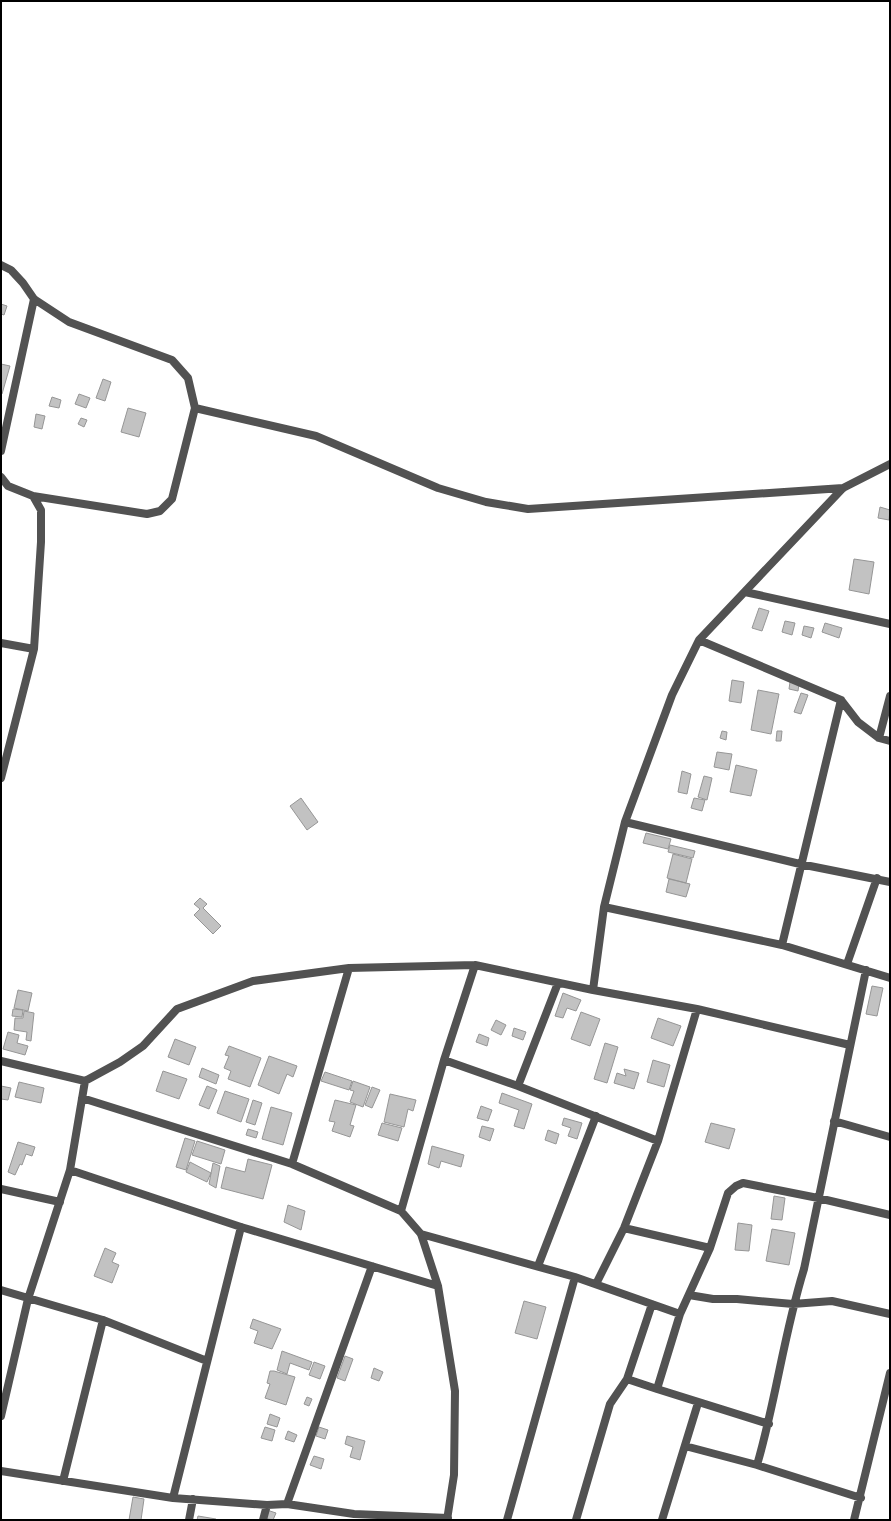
<svg xmlns="http://www.w3.org/2000/svg" width="891" height="1521" viewBox="0 0 891 1521" font-family="Jost,sans-serif">
<rect width="100%" height="100%" fill="#fff"/>
<path fill="#c2c2c2" stroke="#969696" d="M 1,304 L 7,306 L 4,315 L 1,314 Z
M 1,364 L 10,366 L 2,394 L 1,394 Z
M 103,379 L 111,382 L 105,401 L 96,398 Z
M 79,394 L 90,398 L 86,408 L 75,404 Z
M 52,397 L 61,400 L 59,408 L 49,406 Z
M 128,408 L 146,413 L 139,437 L 121,432 Z
M 36,414 L 45,416 L 42,429 L 34,427 Z
M 81,418 L 87,420 L 84,427 L 78,424 Z
M 880,507 L 890,510 L 889,520 L 878,518 Z
M 854,559 L 874,562 L 869,594 L 849,590 Z
M 759,608 L 769,611 L 762,631 L 752,628 Z
M 785,621 L 795,623 L 792,635 L 782,632 Z
M 825,623 L 842,628 L 839,638 L 822,632 Z
M 804,626 L 814,628 L 811,638 L 802,635 Z
M 732,680 L 744,682 L 741,703 L 729,701 Z
M 790,682 L 799,684 L 798,691 L 789,689 Z
M 758,690 L 779,694 L 771,734 L 751,730 Z
M 801,693 L 808,695 L 801,714 L 794,712 Z
M 722,731 L 727,732 L 726,740 L 720,738 Z
M 777,731 L 782,731 L 781,741 L 776,741 Z
M 717,752 L 732,754 L 729,770 L 714,767 Z
M 736,765 L 757,770 L 751,796 L 730,792 Z
M 682,771 L 691,774 L 687,794 L 678,792 Z
M 704,776 L 712,778 L 707,800 L 698,797 Z
M 301,798 L 318,822 L 307,830 L 290,806 Z
M 694,798 L 705,800 L 702,811 L 691,808 Z
M 646,833 L 671,839 L 668,849 L 643,843 Z
M 670,845 L 695,851 L 693,858 L 668,852 Z
M 673,854 L 692,859 L 686,883 L 667,878 Z
M 669,879 L 690,884 L 686,897 L 666,892 Z
M 200,898 L 207,904 L 203,908 L 221,926 L 213,934 L 194,915 L 200,909 L 194,904 Z
M 872,986 L 883,988 L 877,1016 L 866,1014 Z
M 18,990 L 32,993 L 28,1011 L 14,1008 Z
M 563,993 L 581,1000 L 576,1011 L 567,1008 L 563,1018 L 555,1016 Z
M 13,1009 L 23,1010 L 22,1017 L 12,1016 Z
M 24,1011 L 34,1013 L 31,1041 L 26,1040 L 27,1032 L 14,1030 L 15,1018 L 23,1018 Z
M 581,1012 L 600,1019 L 590,1046 L 571,1039 Z
M 658,1018 L 681,1026 L 673,1046 L 651,1038 Z
M 496,1020 L 506,1025 L 501,1035 L 491,1030 Z
M 514,1028 L 526,1032 L 523,1040 L 512,1036 Z
M 8,1032 L 19,1035 L 17,1043 L 28,1046 L 25,1055 L 3,1049 Z
M 479,1034 L 489,1038 L 487,1046 L 476,1042 Z
M 175,1039 L 196,1047 L 189,1065 L 168,1057 Z
M 605,1043 L 618,1047 L 607,1083 L 594,1079 Z
M 229,1046 L 261,1058 L 250,1087 L 228,1079 L 231,1071 L 224,1068 L 229,1056 L 225,1055 Z
M 269,1056 L 297,1066 L 293,1077 L 287,1074 L 279,1094 L 258,1085 Z
M 653,1060 L 670,1065 L 664,1087 L 647,1082 Z
M 202,1068 L 219,1075 L 216,1084 L 199,1077 Z
M 624,1069 L 639,1073 L 634,1089 L 614,1083 L 617,1073 L 626,1076 Z
M 163,1071 L 187,1079 L 179,1099 L 156,1091 Z
M 325,1072 L 352,1081 L 349,1090 L 321,1081 Z
M 353,1081 L 370,1087 L 363,1107 L 350,1102 L 354,1091 L 350,1090 Z
M 19,1082 L 44,1088 L 41,1103 L 15,1097 Z
M 1,1086 L 11,1088 L 8,1100 L 1,1099 Z
M 207,1086 L 217,1090 L 209,1109 L 199,1105 Z
M 372,1087 L 380,1090 L 372,1108 L 365,1105 Z
M 225,1091 L 249,1099 L 241,1122 L 217,1113 Z
M 502,1093 L 532,1104 L 524,1129 L 514,1126 L 519,1110 L 499,1103 Z
M 390,1094 L 416,1100 L 413,1111 L 408,1109 L 404,1127 L 384,1122 Z
M 253,1100 L 262,1103 L 255,1125 L 246,1122 Z
M 335,1100 L 356,1105 L 350,1125 L 354,1126 L 350,1137 L 332,1131 L 335,1122 L 329,1121 Z
M 481,1106 L 492,1110 L 488,1121 L 477,1118 Z
M 271,1107 L 292,1113 L 283,1145 L 262,1139 Z
M 564,1118 L 582,1123 L 577,1139 L 568,1136 L 571,1128 L 562,1125 Z
M 382,1123 L 402,1128 L 398,1141 L 378,1135 Z
M 711,1123 L 735,1129 L 729,1149 L 705,1142 Z
M 482,1126 L 494,1129 L 490,1141 L 479,1137 Z
M 248,1129 L 258,1132 L 256,1138 L 246,1135 Z
M 548,1130 L 559,1134 L 556,1144 L 545,1140 Z
M 185,1138 L 195,1141 L 186,1170 L 176,1167 Z
M 197,1141 L 225,1150 L 221,1164 L 192,1155 Z
M 18,1142 L 35,1147 L 32,1156 L 26,1154 L 22,1165 L 20,1164 L 15,1175 L 8,1172 Z
M 432,1146 L 464,1155 L 461,1167 L 441,1161 L 439,1168 L 428,1164 Z
M 248,1159 L 272,1165 L 263,1199 L 221,1188 L 226,1167 L 245,1172 Z
M 190,1162 L 211,1173 L 207,1182 L 186,1172 Z
M 213,1163 L 220,1166 L 216,1188 L 209,1184 Z
M 774,1196 L 785,1198 L 782,1220 L 771,1219 Z
M 288,1205 L 305,1211 L 301,1230 L 284,1222 Z
M 738,1223 L 752,1225 L 749,1251 L 735,1250 Z
M 772,1229 L 795,1233 L 789,1265 L 766,1261 Z
M 105,1248 L 116,1253 L 112,1262 L 119,1265 L 112,1283 L 94,1276 Z
M 524,1301 L 546,1307 L 537,1339 L 515,1333 Z
M 253,1319 L 281,1329 L 272,1349 L 254,1343 L 258,1331 L 250,1328 Z
M 282,1351 L 312,1362 L 309,1370 L 290,1363 L 287,1374 L 277,1370 Z
M 345,1356 L 353,1359 L 345,1381 L 337,1378 Z
M 314,1362 L 325,1366 L 320,1379 L 309,1375 Z
M 374,1368 L 383,1372 L 379,1381 L 371,1378 Z
M 270,1371 L 274,1371 L 295,1377 L 286,1405 L 265,1398 L 270,1384 L 267,1383 Z
M 307,1397 L 312,1399 L 309,1406 L 304,1404 Z
M 270,1414 L 280,1418 L 277,1427 L 267,1424 Z
M 265,1427 L 275,1430 L 272,1441 L 261,1438 Z
M 319,1427 L 328,1430 L 325,1439 L 316,1436 Z
M 288,1431 L 297,1435 L 294,1442 L 285,1439 Z
M 347,1436 L 365,1441 L 360,1460 L 350,1457 L 353,1447 L 345,1444 Z
M 314,1456 L 324,1459 L 321,1469 L 310,1465 Z
M 133,1497 L 144,1499 L 141,1520 L 129,1520 Z
M 267,1510 L 276,1513 L 273,1520 L 264,1518 Z
M 198,1516 L 216,1519 L 216,1520 L 197,1520 Z"/>
<g fill="none" stroke-linecap="round" stroke-linejoin="round">
<path stroke="#525252" stroke-width="8" d="M 1,265 L 11,270 L 23,283 L 34,299 L 69,322 L 172,360 L 188,378 L 195,408 L 316,436 L 438,488 L 486,502 L 528,509 L 843,488
M 1,451 L 34,299
M 1,477 L 8,486 L 33,496 L 41,510 L 41,542 L 34,649 L 1,778
M 33,496 L 147,514 L 160,511 L 172,499 L 195,408
M 745,592 L 890,624
M 699,640 L 841,700 L 858,722 L 879,738 L 890,741
M 1,643 L 34,649
M 879,738 L 890,696
M 625,822 L 800,864 L 890,882
M 604,907 L 782,945 L 890,978
M 782,945 L 841,700
M 847,964 L 877,878
M 593,990 L 697,1009 L 850,1045
M 444,1060 L 518,1086 L 658,1141
M 1,1061 L 85,1081 L 120,1062 L 143,1046 L 177,1009 L 253,981 L 349,968 L 475,965
M 518,1086 L 558,983
M 82,1098 L 292,1164 L 401,1211
M 834,1121 L 890,1137
M 292,1164 L 349,968
M 70,1170 L 241,1227 L 438,1286
M 1,1189 L 60,1202
M 624,1228 L 710,1248
M 421,1234 L 575,1277 L 680,1314
M 538,1266 L 596,1116
M 596,1284 L 624,1228 L 658,1141 L 697,1009
M 1,1290 L 103,1320 L 207,1361
M 689,1295 L 713,1299 L 737,1299 L 793,1304 L 832,1301 L 890,1314
M 627,1379 L 657,1389
M 1,1416 L 28,1299 L 70,1170 L 85,1081
M 769,1424 L 657,1389 L 680,1314 L 710,1248 L 728,1193 L 736,1186 L 743,1183 L 818,1198 L 890,1215
M 685,1446 L 757,1465 L 861,1498
M 757,1465 C 776,1400 784,1333 804,1269 L 866,970
M 1,1471 L 173,1498 L 267,1505 L 287,1504 L 354,1514 L 448,1518
M 63,1481 L 103,1320
M 173,1498 L 241,1227
M 287,1504 L 372,1266
M 189,1520 L 193,1499
M 263,1520 L 267,1505
M 447,1520 L 454,1475 L 455,1391 L 438,1286 L 421,1234 L 401,1211 L 444,1060 L 475,965 L 593,990 L 604,907 L 625,822 L 672,695 L 699,640 L 843,488 L 890,464
M 507,1520 L 575,1277
M 576,1520 L 610,1404 L 627,1379 L 652,1304
M 662,1520 L 698,1403
M 854,1520 L 890,1373"/>
</g>
<rect width="891" height="1521" fill="none" stroke="#000000" stroke-width="4"/>
</svg>
